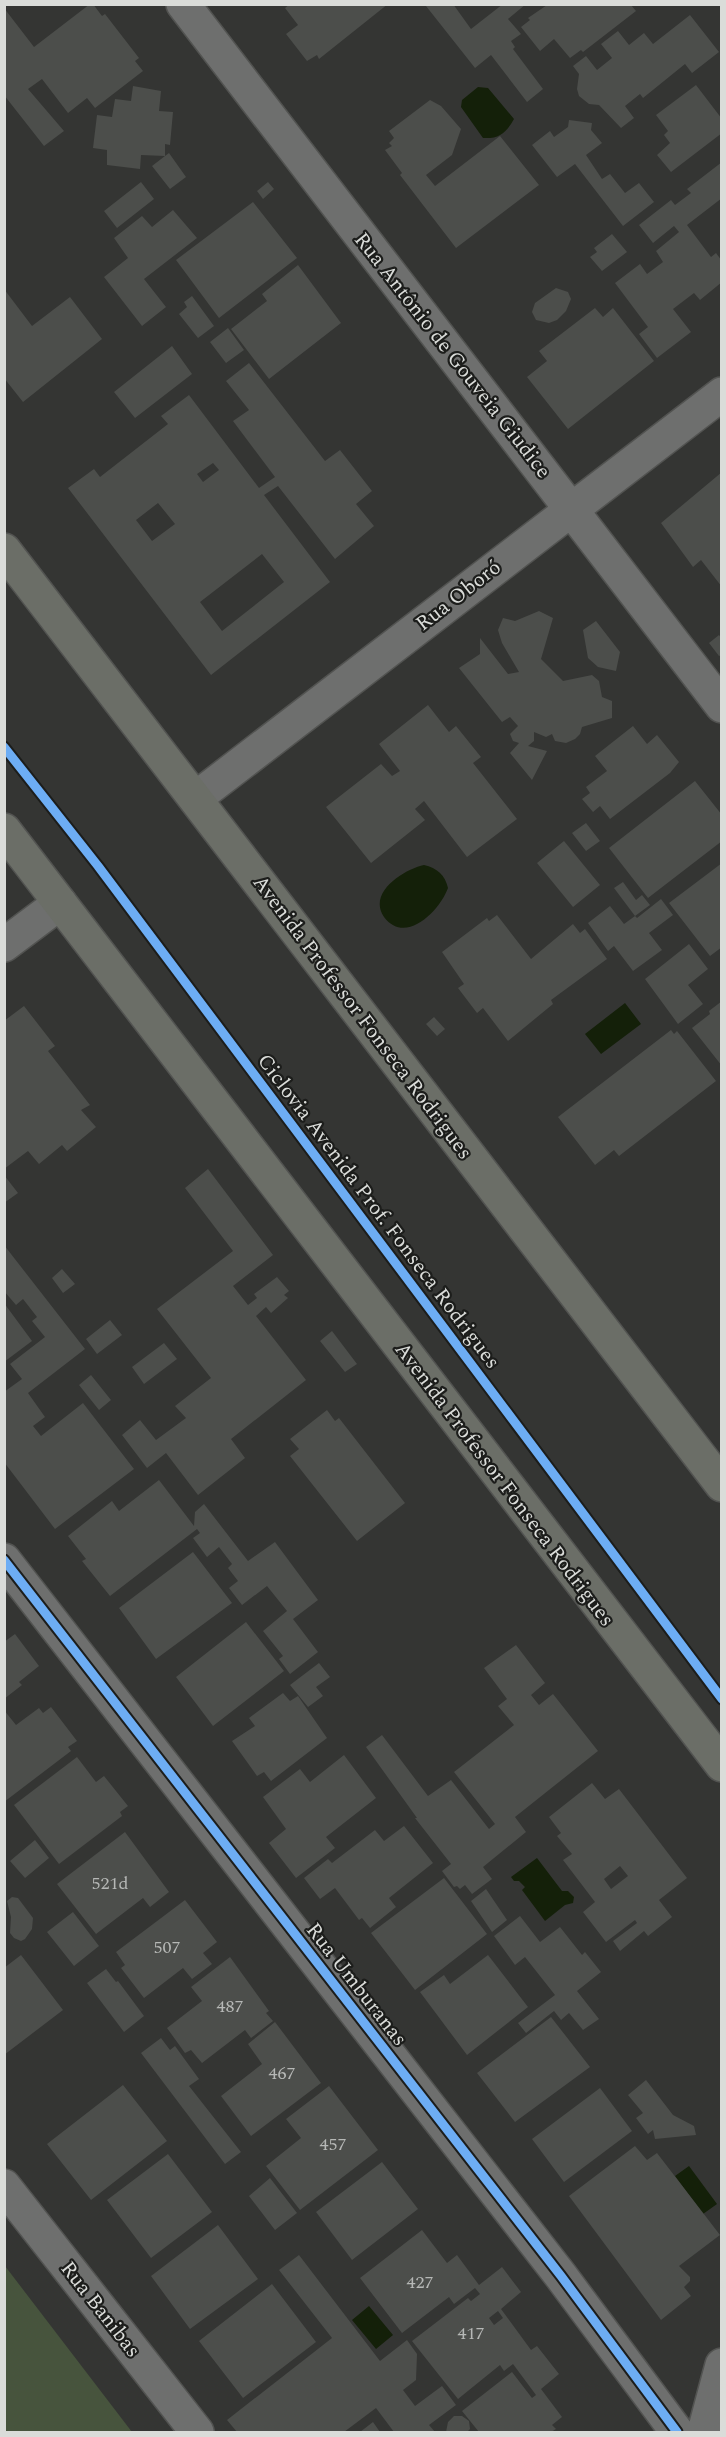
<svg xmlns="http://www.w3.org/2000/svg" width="726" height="2437" viewBox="0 0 726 2437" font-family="Spectral,serif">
<rect width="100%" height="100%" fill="#343533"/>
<path fill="#47543d" d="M 5,2266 L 132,2432 L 5,2432 Z"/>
<path fill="#142009" d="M 478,87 L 488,88 L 514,119 C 506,133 499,139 483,138 L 461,107 L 462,100 Z
M 424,865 C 437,868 445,875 448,888 C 440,910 406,946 384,917 C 367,892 405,869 424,865 Z
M 625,1003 L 641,1024 L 601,1054 L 585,1034 Z
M 537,1858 L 562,1891 L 568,1891 L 574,1897 L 573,1903 L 565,1905 L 545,1921 L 522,1890 L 525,1887 L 519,1881 L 514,1881 L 511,1877 Z
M 689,2166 L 717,2204 L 703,2214 L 675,2176 Z
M 369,2306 L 393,2335 L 376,2349 L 352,2320 Z"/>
<path fill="#4c4e4b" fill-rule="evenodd" d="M 90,4 L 93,4 L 102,16 L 105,14 L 139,58 L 135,61 L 143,71 L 95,108 L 87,98 L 68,113 L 42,79 L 28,89 L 64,131 L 44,146 L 4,95 L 4,8 L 34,47 Z
M 290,4 L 388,4 L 319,59 L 317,55 L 307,61 L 286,34 L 298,25 L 285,8 Z
M 428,4 L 453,4 L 471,29 L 503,4 L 526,4 L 508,19 L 521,34 L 511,41 L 515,47 L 513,49 L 543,89 L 527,102 L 491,55 L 475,68 L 426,6 Z
M 547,5 L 631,5 L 636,11 L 583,52 L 581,50 L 570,58 L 554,39 L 540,51 L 521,27 L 530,20 L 528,18 Z
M 690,15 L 719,52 L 692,73 L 685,64 L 643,98 L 640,94 L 625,106 L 634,118 L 621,128 L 599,105 L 589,104 L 579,96 L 577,89 L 579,74 L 573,66 L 586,56 L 597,70 L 612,58 L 601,44 L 618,31 L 629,45 L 644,33 L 653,44 Z
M 696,85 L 722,119 L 722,133 L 671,172 L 657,155 L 670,143 L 664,135 L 668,131 L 656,115 Z
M 133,86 L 161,91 L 159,111 L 173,112 L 170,145 L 165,144 L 165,156 L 169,153 L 186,177 L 170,189 L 152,166 L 165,156 L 141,155 L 140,169 L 107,165 L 107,150 L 93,148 L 97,115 L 112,117 L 115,99 L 131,101 Z
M 430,100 L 441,106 L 461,129 L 452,155 L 426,175 L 435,186 L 500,136 L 539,185 L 456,248 L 400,175 L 402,173 L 385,150 L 392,146 L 389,143 L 394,138 L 389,131 Z
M 569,120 L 592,123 L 591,130 L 602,143 L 586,155 L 602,179 L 610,174 L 625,193 L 639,183 L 654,202 L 623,226 L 575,164 L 557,177 L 532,145 L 550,131 L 554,137 L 568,127 Z
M 722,162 L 722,198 L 687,225 L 711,257 L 716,253 L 722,261 L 722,282 L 700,300 L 694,293 L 673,309 L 691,332 L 657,358 L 639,334 L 648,327 L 615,283 L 640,264 L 647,274 L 663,262 L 656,251 L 679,232 L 674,226 L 653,243 L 639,225 L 671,200 L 675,205 L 691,193 L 687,189 Z
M 141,182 L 154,199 L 117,228 L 104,211 Z
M 268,182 L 274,189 L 263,199 L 257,191 Z
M 253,202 L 297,258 L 219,318 L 176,260 Z
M 173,210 L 197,238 L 144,279 L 166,307 L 142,326 L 104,277 L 128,258 L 114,238 L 142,216 L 152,227 Z
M 612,234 L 627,252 L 602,271 L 590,257 L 597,252 L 594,248 Z
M 298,265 L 341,323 L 269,379 L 231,329 L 267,301 L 262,294 Z
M 556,288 L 568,292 L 571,299 L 566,311 L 557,320 L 549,323 L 536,320 L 532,312 L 535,303 Z
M 4,289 L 32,326 L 70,297 L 102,339 L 23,402 L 4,378 Z
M 192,296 L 214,326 L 198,338 L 179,314 L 187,307 L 184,302 Z
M 595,308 L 603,317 L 613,308 L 654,361 L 568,429 L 527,377 L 547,361 L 539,351 Z
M 228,328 L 244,350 L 226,363 L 210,342 Z
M 172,346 L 192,374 L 135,418 L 114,392 Z
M 249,363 L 325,461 L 340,450 L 372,491 L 356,504 L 374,526 L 335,559 L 278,486 L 264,495 L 330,582 L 211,675 L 68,488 L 94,469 L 100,477 L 168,424 L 161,416 L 189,395 L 259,488 L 275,477 L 233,421 L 249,410 L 226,381 ZM 213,463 L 219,470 L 203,482 L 197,474 ZM 158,503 L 175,524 L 152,541 L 136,520 ZM 262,554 L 284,582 L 222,631 L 200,602 Z
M 722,472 L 722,587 L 701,560 L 693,567 L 661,523 Z
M 539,611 L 553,618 L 541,659 L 563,681 L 592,675 L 599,681 L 602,697 L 612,701 L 612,718 L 582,727 L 580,734 L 575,739 L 566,743 L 555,741 L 552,734 L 546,737 L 534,732 L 534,741 L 528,746 L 547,751 L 532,780 L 510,753 L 519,743 L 513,741 L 510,734 L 518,726 L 510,717 L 502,722 L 459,668 L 480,654 L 480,638 L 508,674 L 519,672 L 502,643 L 498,630 L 503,618 L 515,621 Z
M 596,621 L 620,652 L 616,671 L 598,667 L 588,658 L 583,630 Z
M 719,635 L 722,639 L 722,655 L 719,656 L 709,643 Z
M 428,705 L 449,732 L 456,726 L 481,757 L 473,763 L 517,819 L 467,857 L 424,801 L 415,809 L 425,820 L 371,863 L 326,807 L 381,764 L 392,776 L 400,771 L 379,744 Z
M 633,726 L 647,744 L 657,735 L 679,762 L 670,773 L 610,819 L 600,806 L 593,812 L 582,799 L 590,793 L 586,787 L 607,771 L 595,756 Z
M 695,781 L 722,815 L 722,841 L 648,898 L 609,848 Z
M 586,823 L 600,841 L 586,851 L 572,833 Z
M 564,841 L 600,885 L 573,907 L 537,863 Z
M 722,863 L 722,947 L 710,956 L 669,903 Z
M 623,882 L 636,900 L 642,895 L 650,905 L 635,916 L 637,918 L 661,899 L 673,915 L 649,933 L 662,950 L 633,971 L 614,946 L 608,951 L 588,923 L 610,906 L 624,924 L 635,916 L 614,888 Z
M 497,915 L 531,959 L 573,924 L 580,933 L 585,929 L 607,959 L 551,1000 L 553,1004 L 508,1041 L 483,1008 L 477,1013 L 458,988 L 464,984 L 442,952 L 487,918 L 489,921 Z
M 689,944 L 708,969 L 688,985 L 703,1004 L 678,1024 L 645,979 Z
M 722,1001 L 722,1066 L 692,1028 L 710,1014 L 709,1011 Z
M 24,1006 L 55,1046 L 48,1051 L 90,1105 L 81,1110 L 96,1127 L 67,1151 L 62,1145 L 39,1164 L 28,1151 L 4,1169 L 4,1021 Z
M 434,1017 L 445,1029 L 437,1036 L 426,1024 Z
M 671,1030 L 674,1034 L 677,1031 L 716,1081 L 619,1156 L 614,1150 L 595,1165 L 558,1117 Z
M 208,1169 L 273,1255 L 233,1286 L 248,1305 L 257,1298 L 254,1294 L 277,1277 L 289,1291 L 284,1295 L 288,1298 L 271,1313 L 266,1307 L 256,1316 L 306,1380 L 231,1439 L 245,1458 L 198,1495 L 166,1453 L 147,1468 L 122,1435 L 140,1420 L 156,1440 L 186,1418 L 175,1406 L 211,1378 L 157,1309 L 233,1251 L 185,1188 Z
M 4,1175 L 18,1193 L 4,1203 Z
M 4,1245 L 85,1349 L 28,1393 L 45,1417 L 33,1426 L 41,1436 L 83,1403 L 134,1469 L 55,1529 L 4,1462 L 4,1392 L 22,1379 L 10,1364 L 45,1337 L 32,1321 L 37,1317 L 23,1299 L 16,1305 L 4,1291 Z
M 62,1269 L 75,1284 L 63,1293 L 52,1278 Z
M 4,1303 L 32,1341 L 4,1362 Z
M 110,1320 L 122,1335 L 97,1354 L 86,1339 Z
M 332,1331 L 357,1364 L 345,1372 L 320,1341 Z
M 164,1343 L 177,1359 L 144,1384 L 132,1367 Z
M 91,1375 L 111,1400 L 99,1410 L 79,1385 Z
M 327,1410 L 335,1421 L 339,1418 L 405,1503 L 357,1541 L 290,1456 L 299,1449 L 290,1439 Z
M 159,1480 L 194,1526 L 195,1512 L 204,1504 L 248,1561 L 275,1542 L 318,1600 L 293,1619 L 318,1652 L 290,1674 L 279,1659 L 283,1656 L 263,1631 L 287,1611 L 267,1586 L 242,1605 L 229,1588 L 238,1581 L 228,1568 L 232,1564 L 219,1547 L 207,1557 L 193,1538 L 200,1533 L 197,1529 L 110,1596 L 82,1561 L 86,1559 L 68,1536 L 112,1501 L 119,1511 Z
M 193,1552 L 232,1603 L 156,1659 L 119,1608 Z
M 246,1622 L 284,1671 L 213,1726 L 176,1677 Z
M 15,1634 L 39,1666 L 19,1682 L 22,1685 L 4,1699 L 4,1642 Z
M 516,1645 L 545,1683 L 531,1695 L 539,1705 L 553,1694 L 598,1751 L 515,1817 L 526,1832 L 483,1867 L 492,1879 L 472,1894 L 465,1885 L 460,1889 L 457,1886 L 454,1887 L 442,1871 L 451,1864 L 415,1818 L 417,1818 L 366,1747 L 382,1735 L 428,1796 L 451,1780 L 489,1829 L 495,1824 L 454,1772 L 514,1725 L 498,1706 L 507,1699 L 484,1668 Z
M 319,1663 L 330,1677 L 316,1687 L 323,1696 L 308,1707 L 290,1685 Z
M 283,1693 L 290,1701 L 298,1696 L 327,1738 L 271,1781 L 264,1772 L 257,1776 L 232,1741 L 255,1726 L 249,1718 Z
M 51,1707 L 77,1741 L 68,1747 L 71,1751 L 4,1802 L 4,1710 L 16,1725 L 39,1708 L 43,1713 Z
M 344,1755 L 376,1798 L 326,1837 L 335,1848 L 296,1878 L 269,1843 L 286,1829 L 263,1797 L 300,1769 L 310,1782 Z
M 77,1757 L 96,1782 L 104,1776 L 128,1806 L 120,1812 L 122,1816 L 59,1864 L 14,1805 Z
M 592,1783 L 605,1799 L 619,1789 L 687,1878 L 659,1900 L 672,1917 L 648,1936 L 644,1931 L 620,1951 L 613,1941 L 637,1923 L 635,1920 L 606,1942 L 583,1912 L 595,1902 L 563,1860 L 572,1854 L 557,1836 L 561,1833 L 549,1817 ZM 620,1866 L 628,1876 L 611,1889 L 604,1879 Z
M 404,1826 L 433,1863 L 389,1898 L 396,1907 L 370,1928 L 362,1918 L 359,1920 L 335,1888 L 320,1899 L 304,1878 L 328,1859 L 332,1863 L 375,1830 L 384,1841 Z
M 125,1832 L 169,1892 L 150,1907 L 143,1898 L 96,1934 L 57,1884 Z
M 35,1840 L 49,1858 L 25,1878 L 10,1861 Z
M 444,1878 L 487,1934 L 415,1990 L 371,1933 Z
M 486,1889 L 507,1920 L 492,1932 L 471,1901 Z
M 12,1897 L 18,1898 L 33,1918 L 32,1929 L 25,1939 L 21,1941 L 14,1938 L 10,1933 L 11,1917 L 7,1901 Z
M 185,1900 L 217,1942 L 203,1953 L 212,1964 L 192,1979 L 183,1968 L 144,1998 L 121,1968 L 125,1965 L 116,1952 Z
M 73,1912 L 99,1946 L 74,1966 L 47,1932 Z
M 520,1916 L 540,1942 L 560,1927 L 582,1955 L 585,1952 L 601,1972 L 577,1991 L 599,2019 L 583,2030 L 569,2013 L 561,2020 L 554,2011 L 526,2033 L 518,2023 L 555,1995 L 525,1957 L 515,1965 L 494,1936 Z
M 21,1955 L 63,2010 L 4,2055 L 4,1968 Z
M 488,1955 L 528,2007 L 467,2055 L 420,1992 L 444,1975 L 450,1984 Z
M 230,1957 L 269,2011 L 266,2013 L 273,2021 L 251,2038 L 245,2030 L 202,2063 L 191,2050 L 185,2053 L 167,2028 L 202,2001 L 191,1987 Z
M 106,1969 L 116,1982 L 118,1981 L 144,2016 L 124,2032 L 87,1983 Z
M 551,2017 L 590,2067 L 515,2122 L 477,2073 Z
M 275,2022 L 321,2083 L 251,2136 L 221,2096 L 262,2064 L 248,2044 Z
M 161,2038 L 170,2050 L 175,2046 L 199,2079 L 189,2086 L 241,2152 L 225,2164 L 141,2053 Z
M 646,2080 L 673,2115 L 694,2126 L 696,2135 L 655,2139 L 653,2130 L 648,2134 L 636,2118 L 643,2113 L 628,2095 Z
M 123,2085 L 167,2141 L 91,2200 L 47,2144 Z
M 329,2086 L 378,2150 L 300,2210 L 266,2166 L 301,2138 L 286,2119 Z
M 600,2088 L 632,2131 L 564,2182 L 532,2139 Z
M 635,2146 L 647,2160 L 657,2153 L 720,2235 L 679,2266 L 690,2277 L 690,2281 L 684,2287 L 691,2296 L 661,2320 L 569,2196 Z
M 168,2154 L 212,2212 L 151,2258 L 107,2200 Z
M 382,2162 L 418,2209 L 352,2260 L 316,2212 Z
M 270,2178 L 297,2213 L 275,2230 L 249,2196 Z
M 218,2225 L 258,2279 L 190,2329 L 151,2276 Z
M 422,2230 L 447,2263 L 457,2255 L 479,2285 L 502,2267 L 521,2292 L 501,2309 L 531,2350 L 537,2346 L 559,2374 L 541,2389 L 562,2417 L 552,2425 L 556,2429 L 551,2432 L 479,2432 L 462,2411 L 512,2372 L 532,2398 L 536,2395 L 513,2364 L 504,2371 L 500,2365 L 458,2399 L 412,2341 L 468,2298 L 471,2301 L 480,2294 L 475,2288 L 454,2304 L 449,2297 L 402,2333 L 360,2278 ZM 498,2311 L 503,2318 L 494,2325 L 489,2318 Z
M 299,2255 L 380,2361 L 407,2340 L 417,2354 L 416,2380 L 403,2390 L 415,2406 L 442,2386 L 456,2405 L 429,2425 L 435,2432 L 394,2432 L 376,2408 L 344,2432 L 237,2432 L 227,2420 L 332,2338 L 279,2270 Z
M 272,2284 L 316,2342 L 243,2398 L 199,2341 Z
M 454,2416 L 462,2416 L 469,2421 L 470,2429 L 467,2432 L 446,2432 L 448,2422 Z
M 373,2422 L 380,2432 L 360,2432 Z"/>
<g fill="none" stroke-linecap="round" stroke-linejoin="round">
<g stroke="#525351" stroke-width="36">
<path id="minor" d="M 183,4 L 722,706
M 196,798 L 722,394
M 4,945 L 60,903
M 4,1560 L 561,2276 L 677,2432
M 4,2186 L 197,2432
M 704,2432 L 722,2365"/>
</g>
<g stroke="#525351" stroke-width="36">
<path id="highway" d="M 4,550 L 722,1485
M 4,830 L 722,1765"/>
</g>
<use href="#minor" stroke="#6e6f6e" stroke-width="33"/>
<use href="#highway" stroke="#6b6e67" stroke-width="33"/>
<g stroke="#1c1d1b" stroke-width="13">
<path id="cycleway" d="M 4,747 L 98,866 L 722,1699
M 4,1560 L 561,2276 L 677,2432"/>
</g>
<use href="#cycleway" stroke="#6dadf4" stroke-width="9"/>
</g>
<g text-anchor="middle" stroke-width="4.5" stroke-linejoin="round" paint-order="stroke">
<g font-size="18" fill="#b6b8b6">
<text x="110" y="1889">521d</text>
<text x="167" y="1953">507</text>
<text x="230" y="2012">487</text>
<text x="282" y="2079">467</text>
<text x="333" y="2150">457</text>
<text x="420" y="2288">427</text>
<text x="471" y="2339">417</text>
</g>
<g font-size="21" fill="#dadcd9" stroke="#1c1d1b">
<text transform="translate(453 355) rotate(52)" y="7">Rua Antônio de Gouveia Giudice</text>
<text transform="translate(458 595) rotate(-38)" y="7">Rua Oboró</text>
<text transform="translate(363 1017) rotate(53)" y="7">Avenida Professor Fonseca Rodrigues</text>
<text transform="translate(379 1211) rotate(53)" y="7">Ciclovia Avenida Prof. Fonseca Rodrigues</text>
<text transform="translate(505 1484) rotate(53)" y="7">Avenida Professor Fonseca Rodrigues</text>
<text transform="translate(357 1984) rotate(52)" y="7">Rua Umburanas</text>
<text transform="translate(101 2309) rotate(52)" y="7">Rua Banibas</text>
</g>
</g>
<rect width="726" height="2437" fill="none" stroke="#dadcd9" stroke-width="12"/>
</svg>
